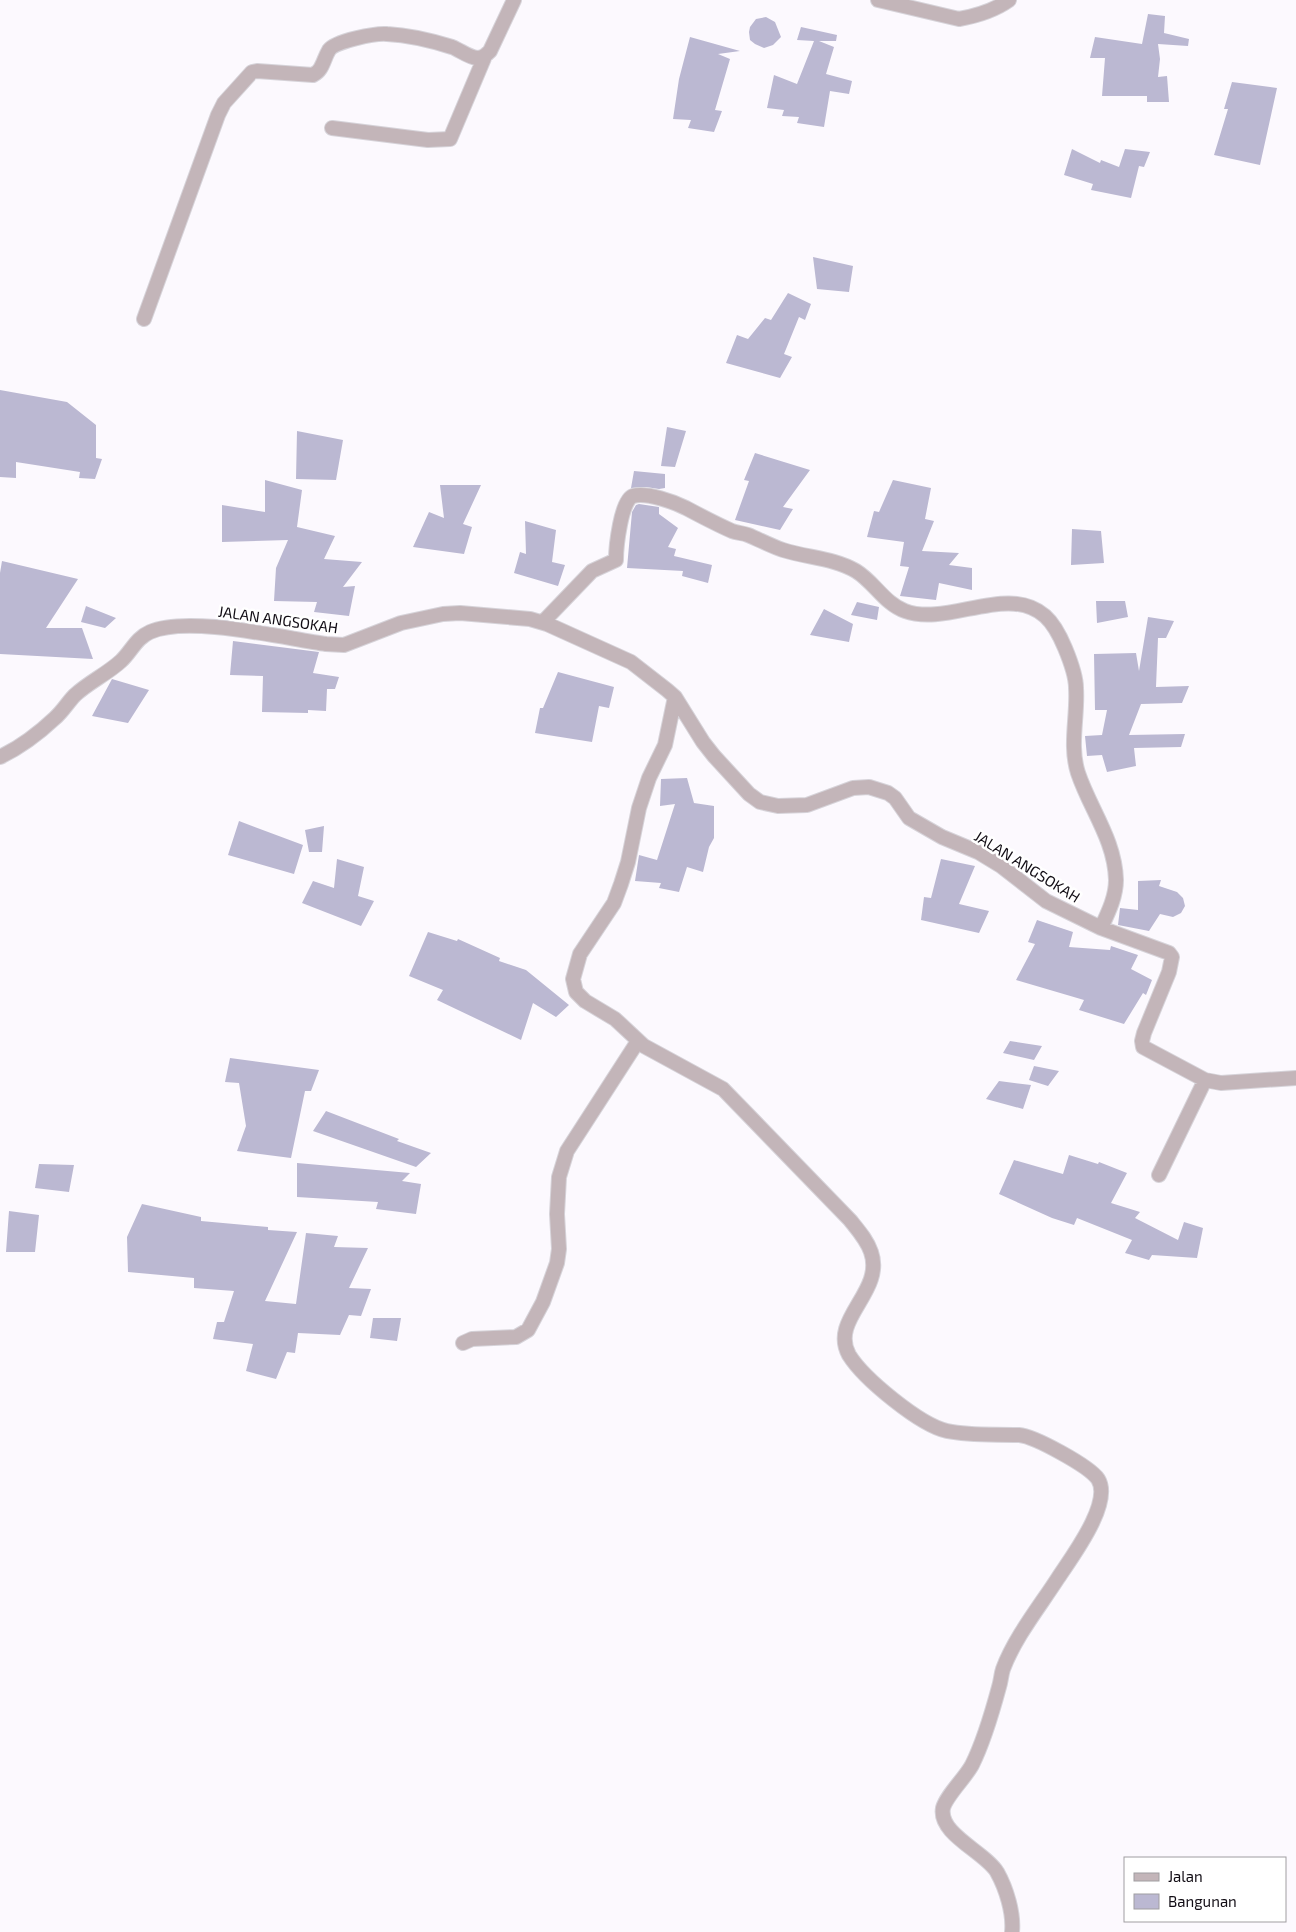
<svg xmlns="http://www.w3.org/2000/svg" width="1296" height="1932" viewBox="0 0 1296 1932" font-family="'Exo 2',sans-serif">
<rect width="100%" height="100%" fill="#fcf9fe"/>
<path fill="#bbb8d2" d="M 1148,14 L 1165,16 L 1164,33 L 1189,39 L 1188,46 L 1158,44 L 1160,59 L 1158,77 L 1167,76 L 1169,102 L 1147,102 L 1147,96 L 1102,96 L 1105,58 L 1090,58 L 1095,37 L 1142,44 Z
M 766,17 L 775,22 L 781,37 L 773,45 L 764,48 L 755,44 L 750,40 L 749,32 L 750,27 L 756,19 Z
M 801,27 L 837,35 L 836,41 L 819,41 L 834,47 L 826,74 L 852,81 L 849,94 L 830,91 L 824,127 L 797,123 L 799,117 L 782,116 L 784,110 L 767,108 L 774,75 L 797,84 L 814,41 L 797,40 Z
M 690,37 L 740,51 L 718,54 L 730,59 L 715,110 L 722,111 L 714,132 L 688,128 L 691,120 L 673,119 L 679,79 Z
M 1232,82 L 1277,88 L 1260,165 L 1214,155 L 1228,109 L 1224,109 Z
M 1072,149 L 1100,163 L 1101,160 L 1119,167 L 1125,149 L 1150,152 L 1144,167 L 1139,166 L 1131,198 L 1091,190 L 1093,184 L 1064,175 Z
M 813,257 L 853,266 L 849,292 L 817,289 Z
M 788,293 L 811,304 L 805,320 L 799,317 L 784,354 L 792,357 L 780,378 L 726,363 L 737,335 L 748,339 L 765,318 L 771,320 Z
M 0,390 L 67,402 L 96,425 L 96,458 L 102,459 L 95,479 L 79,478 L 80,472 L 16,462 L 16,478 L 0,477 Z
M 667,427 L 686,431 L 675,467 L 661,466 Z
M 297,431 L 343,440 L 336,480 L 296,479 Z
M 755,453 L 810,470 L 783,507 L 793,509 L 780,530 L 735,520 L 749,481 L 744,480 Z
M 634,471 L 665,474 L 665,488 L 659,489 L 646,487 L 631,488 Z
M 265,480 L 302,490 L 297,527 L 335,536 L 324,559 L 362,562 L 343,587 L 355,586 L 349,616 L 314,612 L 317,602 L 274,601 L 276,568 L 288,540 L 222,542 L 222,505 L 265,512 Z
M 893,480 L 931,488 L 925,519 L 934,521 L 922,551 L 959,553 L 949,565 L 972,568 L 972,590 L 939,583 L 936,600 L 900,596 L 909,567 L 900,566 L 904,542 L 867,537 L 874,511 L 879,512 Z
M 440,485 L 481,485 L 463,524 L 472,527 L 464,554 L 413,547 L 429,512 L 444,518 Z
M 639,504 L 659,507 L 659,514 L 678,528 L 668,547 L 676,549 L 674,556 L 712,565 L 708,583 L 682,576 L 683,571 L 627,568 L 632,512 L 636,505 Z
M 525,521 L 556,530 L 552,562 L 565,565 L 558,586 L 514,573 L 520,552 L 526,554 Z
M 1072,529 L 1101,531 L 1104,563 L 1071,565 Z
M 2,561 L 78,579 L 46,628 L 82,628 L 93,659 L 0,654 L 0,573 Z
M 1096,601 L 1125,601 L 1128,617 L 1097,623 Z
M 857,602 L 879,607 L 877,620 L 851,615 Z
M 86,606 L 116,618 L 105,628 L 81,622 Z
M 824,609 L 853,624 L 849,642 L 810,635 Z
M 1148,617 L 1174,621 L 1166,638 L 1158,638 L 1156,687 L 1189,686 L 1182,703 L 1141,704 L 1129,735 L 1185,734 L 1181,747 L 1134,748 L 1136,766 L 1107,772 L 1102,755 L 1087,756 L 1085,736 L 1102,735 L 1107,710 L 1095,710 L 1094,654 L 1136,653 L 1139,671 Z
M 233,641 L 319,652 L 313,673 L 339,677 L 335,689 L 327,689 L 326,711 L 308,710 L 308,713 L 262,712 L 263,676 L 230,675 Z
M 558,672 L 614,687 L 609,708 L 599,706 L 592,742 L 535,733 L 540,708 L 543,708 Z
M 112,679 L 149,690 L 128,723 L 92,716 Z
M 687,778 L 694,803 L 714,806 L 714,838 L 709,847 L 703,872 L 687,867 L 679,892 L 659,888 L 661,883 L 635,881 L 639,855 L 657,860 L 675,804 L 660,806 L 661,779 Z
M 239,821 L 303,845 L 294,874 L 228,855 Z
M 324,826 L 322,852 L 309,852 L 305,830 Z
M 337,859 L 364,867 L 358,896 L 374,901 L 361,926 L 302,903 L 313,881 L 334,888 Z
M 941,859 L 975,866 L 959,904 L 989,911 L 979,933 L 921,920 L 924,897 L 931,898 Z
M 1161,880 L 1159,886 L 1177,892 L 1183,898 L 1185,906 L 1181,913 L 1173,917 L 1160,914 L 1149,931 L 1118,925 L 1120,908 L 1138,910 L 1138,881 Z
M 1037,920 L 1073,932 L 1069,947 L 1110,950 L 1111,946 L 1138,955 L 1131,969 L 1152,980 L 1146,995 L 1143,993 L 1124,1024 L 1079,1010 L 1084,1000 L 1016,980 L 1035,944 L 1028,942 Z
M 428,932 L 457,941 L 458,939 L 500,958 L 499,961 L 526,970 L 569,1005 L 556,1017 L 533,1003 L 521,1040 L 437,1000 L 443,990 L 409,976 Z
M 1010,1041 L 1042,1046 L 1034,1060 L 1003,1053 Z
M 230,1058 L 319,1070 L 311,1091 L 305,1091 L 291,1158 L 237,1151 L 246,1126 L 239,1083 L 225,1082 Z
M 1034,1066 L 1059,1071 L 1048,1086 L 1029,1080 Z
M 999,1081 L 1031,1085 L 1023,1109 L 986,1099 Z
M 326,1111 L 399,1139 L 397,1141 L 431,1153 L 416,1167 L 313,1131 Z
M 1069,1155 L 1098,1164 L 1099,1162 L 1127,1173 L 1111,1203 L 1140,1212 L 1135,1218 L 1178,1240 L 1184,1222 L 1203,1228 L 1197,1258 L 1152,1255 L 1149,1260 L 1125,1253 L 1132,1240 L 1077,1218 L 1074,1225 L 1052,1218 L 999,1194 L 1014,1160 L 1063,1174 Z
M 297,1163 L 410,1173 L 402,1181 L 421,1184 L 416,1214 L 376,1209 L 378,1202 L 297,1197 Z
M 39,1164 L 74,1165 L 69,1192 L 35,1188 Z
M 142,1204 L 201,1217 L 201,1221 L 268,1227 L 268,1230 L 297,1232 L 265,1301 L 296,1304 L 306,1233 L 338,1236 L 334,1247 L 368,1248 L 349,1288 L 371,1289 L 361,1316 L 349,1315 L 340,1335 L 298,1333 L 295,1353 L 287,1352 L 276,1379 L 246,1371 L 253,1344 L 213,1339 L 217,1322 L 224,1322 L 234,1291 L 194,1288 L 194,1278 L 128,1272 L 127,1237 Z
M 9,1211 L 39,1215 L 35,1252 L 6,1252 Z
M 373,1318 L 401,1318 L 397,1341 L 370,1338 Z"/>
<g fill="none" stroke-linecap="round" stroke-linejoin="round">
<g stroke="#d6d3d9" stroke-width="16">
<path id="street" d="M 878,0 L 959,19 C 976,16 995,10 1009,0
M 332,128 L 428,140 L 450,139 L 485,56
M 144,319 L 218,115 L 224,103 L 252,72 L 257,71 L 313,75 C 323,70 323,60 329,50 C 335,41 376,33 387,34 C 407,35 433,41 452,47 C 460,50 468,57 477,58 C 483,58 486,55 490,51 L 514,0
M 543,622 L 592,571 L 616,560 C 616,547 621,500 633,496 C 647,492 674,502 686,508 C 701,516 716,524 732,531 C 737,533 743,533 748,535 C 760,540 771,546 783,550 C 808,558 834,558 856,571 C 874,582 885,604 905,611 C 948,627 1007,583 1045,616 C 1054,624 1060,636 1065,648 C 1070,660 1076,675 1076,688 C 1078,716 1069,745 1078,773 C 1090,809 1115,840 1116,880 C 1116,897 1108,913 1101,928
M 675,697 L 665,745 L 649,778 L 639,808 L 628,862 L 621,884 L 614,903 L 580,954 L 573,979 L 576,992 L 585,1001 L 615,1019 L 644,1046 L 723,1089 L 850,1220 C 858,1230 867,1240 871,1252 C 885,1292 829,1319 849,1355 C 864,1379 920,1425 947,1431 C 971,1436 994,1434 1019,1435 C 1034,1436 1089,1466 1098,1479 C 1113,1503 1071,1558 1058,1578 C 1040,1606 1015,1637 1003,1669 C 1001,1675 1001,1681 999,1687 C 992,1713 984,1741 972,1765 C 965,1778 946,1796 943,1808 C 938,1834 985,1852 997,1872 C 1006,1888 1014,1913 1012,1932
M 0,757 C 21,747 38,734 55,718 C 63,711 68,702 75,695 C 89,682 107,674 121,661 C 131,652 136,638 150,632 C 188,615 283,638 326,644 L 344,645 L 401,623 L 443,614 L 460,613 L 530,619 L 547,624 L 631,662 L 667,690 L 675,697 L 703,742 L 714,756 L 749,794 L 760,802 L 778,806 L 807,805 L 853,788 L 869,787 L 888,793 L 895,798 L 909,818 L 942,837 L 978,852 L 1001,866 L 1046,901 L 1101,928 L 1169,953 L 1172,957 L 1169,972 L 1144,1033 L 1142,1041 L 1143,1047 L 1205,1080 L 1221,1083 L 1296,1078
M 1159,1175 L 1205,1080
M 463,1343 L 472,1339 L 516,1337 L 528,1330 L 543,1302 L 557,1263 L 559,1249 L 557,1214 L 559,1177 L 567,1151 L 638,1041"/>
</g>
<use href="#street" stroke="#c3b5b9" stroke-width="14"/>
</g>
<g text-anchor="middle" stroke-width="5" stroke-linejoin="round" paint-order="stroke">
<g font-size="15" fill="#110c14" stroke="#fff">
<text transform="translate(278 620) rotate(8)" y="5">JALAN ANGSOKAH</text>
<text transform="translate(1027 867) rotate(32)" y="5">JALAN ANGSOKAH</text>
</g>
</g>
<rect x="1124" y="1857" width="162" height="65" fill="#ffffff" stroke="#a09ea1"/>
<rect x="1134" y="1873" width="25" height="8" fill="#c3b5b9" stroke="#a09ea1"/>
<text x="1168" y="1882" font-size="15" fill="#110c14">Jalan</text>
<rect x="1134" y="1894" width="25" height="15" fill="#bbb8d2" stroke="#a09ea1"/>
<text x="1168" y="1907" font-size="15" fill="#110c14">Bangunan</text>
</svg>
